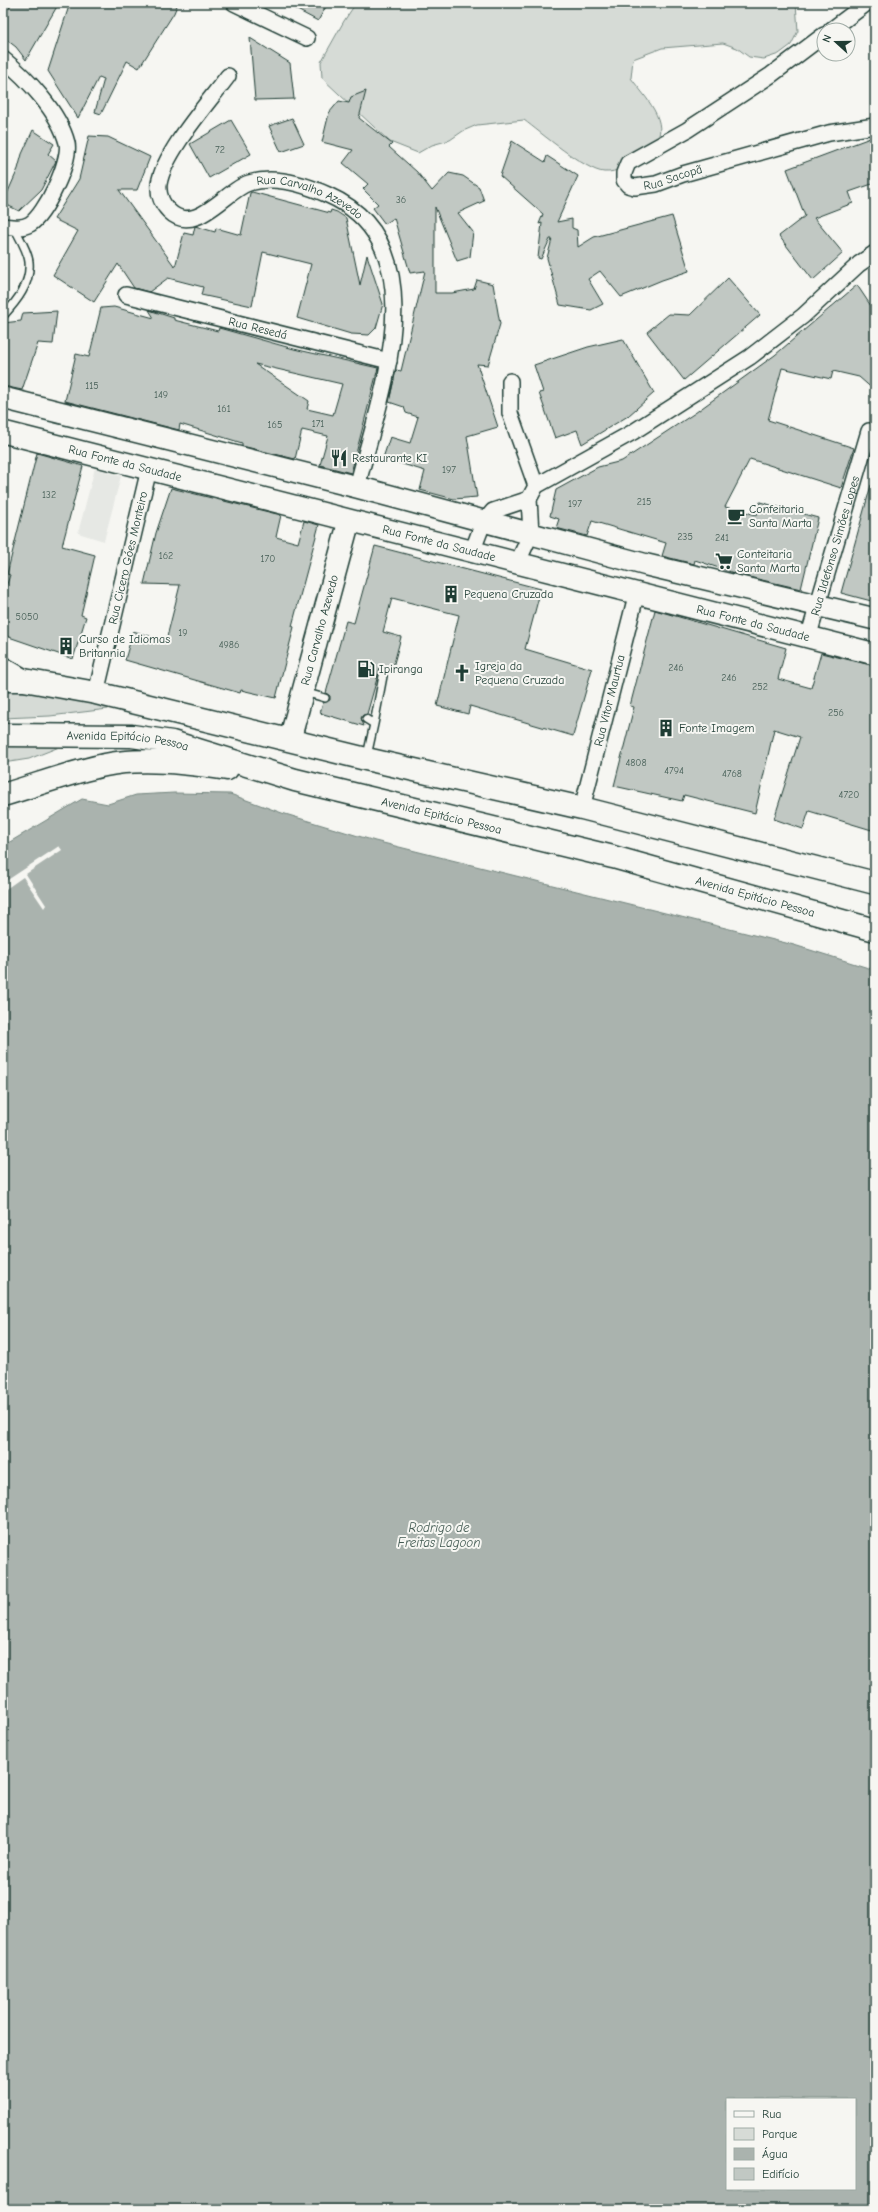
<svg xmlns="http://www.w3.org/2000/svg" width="878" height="2212" viewBox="0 0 878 2212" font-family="'Comic Neue',sans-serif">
<rect width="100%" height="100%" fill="#f6f6f2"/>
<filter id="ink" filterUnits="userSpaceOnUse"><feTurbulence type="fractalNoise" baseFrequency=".025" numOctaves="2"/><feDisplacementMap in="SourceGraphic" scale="8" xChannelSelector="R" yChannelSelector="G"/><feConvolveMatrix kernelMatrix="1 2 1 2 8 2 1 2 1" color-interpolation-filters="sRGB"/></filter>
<g filter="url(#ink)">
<path fill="#e6e8e4" d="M 95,468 L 121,476 L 104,541 L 78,533 Z"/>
<path fill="#d6dbd6" stroke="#7a8c85" d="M 356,3 L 796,3 L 798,31 L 791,45 L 779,54 L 764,59 L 749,57 L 737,48 L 723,43 L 662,48 L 633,59 L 631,78 C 644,96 672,123 654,145 C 650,150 642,154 636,157 C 626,165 618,173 604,172 C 586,171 540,132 524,120 L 477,125 L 463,131 L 450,140 L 432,145 L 418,153 L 390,142 L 322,78 L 321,62 L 344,21 Z
M 3,690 L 109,701 L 108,709 L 50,716 L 3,718 Z
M 92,734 L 29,759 L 3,763 L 3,743 Z"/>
<path fill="#aab3ae" stroke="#72847d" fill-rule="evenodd" d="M 174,793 L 230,794 L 282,813 L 375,841 L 794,945 L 875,970 L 875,2209 L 3,2209 L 3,846 L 82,799 L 108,804 L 136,795 ZM 727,2099 L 855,2099 L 855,2189 L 727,2189 Z"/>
<path fill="#f6f6f2" d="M 59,846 L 62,850 L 26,874 L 46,905 L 44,908 L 23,877 L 3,891 L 3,883 Z"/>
<path fill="#c1c8c3" stroke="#1f3d34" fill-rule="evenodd" d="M 11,3 L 59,3 L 26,60 L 16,47 L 3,37 L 3,19 Z
M 70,3 L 178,3 L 174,13 L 139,68 L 127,61 L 101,114 L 95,112 L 104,79 L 99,77 L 78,118 L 48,71 Z
M 284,3 L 328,3 L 318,21 Z
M 250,38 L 290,63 L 294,99 L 255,100 Z
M 366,91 L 359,118 L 392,144 L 389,147 L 417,172 L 432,191 L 449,173 L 463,176 L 479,187 L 484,201 L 458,213 L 473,232 L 470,257 L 457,261 L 435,207 L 435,293 L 452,293 L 474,289 L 477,280 L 493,284 L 500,324 L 488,365 L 477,364 L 498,427 L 467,436 L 477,497 L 454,499 L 420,490 L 425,471 L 383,458 L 390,437 L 410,443 L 418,417 L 406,413 L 404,407 L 389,402 L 396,370 L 401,371 L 425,271 L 410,273 L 394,218 L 385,224 L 373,208 L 378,204 L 363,189 L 368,184 L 343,163 L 353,150 L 322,142 L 329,113 L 339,101 L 349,103 L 351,97 Z
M 292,118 L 304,144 L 281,152 L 269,126 Z
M 231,120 L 251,154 L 209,178 L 190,144 Z
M 33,130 L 54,144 L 48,154 L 56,161 L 41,190 L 19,211 L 3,203 L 18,169 L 22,154 Z
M 89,136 L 108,137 L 150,157 L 137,190 L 119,190 L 175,267 L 184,233 L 193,235 L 195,226 L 215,232 L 216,228 L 241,235 L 250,193 L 252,192 L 330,213 L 331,210 L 337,212 L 346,218 L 360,285 L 367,255 L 383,304 L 376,328 L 369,335 L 351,334 L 297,318 L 311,264 L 263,252 L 252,306 L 201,295 L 203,287 L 168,278 L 149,292 L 134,288 L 118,264 L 94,302 L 53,275 L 78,231 L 54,219 L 79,179 Z
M 870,138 L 875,155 L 875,165 L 872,166 L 875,183 L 849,192 L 853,203 L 814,218 L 843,253 L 813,280 L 779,236 L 805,216 L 787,169 Z
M 512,141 L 545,162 L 547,156 L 578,176 L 557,222 L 572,219 L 572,228 L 577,230 L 578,247 L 594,237 L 672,216 L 689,271 L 662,280 L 621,297 L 600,271 L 588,279 L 603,304 L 591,310 L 560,305 L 547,258 L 552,239 L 550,239 L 541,259 L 538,258 L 542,223 L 539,224 L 543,214 L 500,176 Z
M 728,278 L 760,315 L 684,380 L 647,332 L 669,314 L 690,315 Z
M 857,285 L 875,312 L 875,391 L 859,377 L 833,371 L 831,379 L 782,368 L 768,420 L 854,448 L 841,488 L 750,459 L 725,507 L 757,515 L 760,502 L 818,518 L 801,589 L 740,575 L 695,560 L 694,564 L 662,556 L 666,543 L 592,521 L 587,536 L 556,528 L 559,519 L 550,516 L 556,490 L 598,467 L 622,461 L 695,413 L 775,355 Z
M 114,307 L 154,318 L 149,310 L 174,318 L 174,320 L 218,331 L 219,328 L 294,349 L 378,368 L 351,473 L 320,465 L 328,436 L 302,430 L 295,459 L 242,446 L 242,443 L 180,424 L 179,430 L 65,401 L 76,354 L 89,357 L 101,308 ZM 255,364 L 342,384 L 333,415 L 307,409 L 309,401 Z
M 57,311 L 53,344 L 38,343 L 22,390 L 3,386 L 3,323 L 21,321 L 23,313 Z
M 623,339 L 654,393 L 628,416 L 582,444 L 577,430 L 555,438 L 539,393 L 543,392 L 534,365 L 588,347 Z
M 37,453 L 83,466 L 62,546 L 95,555 L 81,615 L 86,617 L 73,659 L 3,635 L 3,596 L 10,575 L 7,574 Z
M 871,485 L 875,486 L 875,602 L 841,593 Z
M 171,488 L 281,515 L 276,537 L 298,543 L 304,521 L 319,525 L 292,626 L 294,627 L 276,698 L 241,690 L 240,693 L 125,660 L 133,631 L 166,641 L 180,585 L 144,584 L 156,533 Z
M 375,546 L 541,589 L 525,649 L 592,669 L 573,736 L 470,706 L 468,714 L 437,706 L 459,615 L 392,598 L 383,632 L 401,637 L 392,671 L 380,668 L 367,714 L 363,715 L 361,718 L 364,726 L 320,713 L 323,703 L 330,700 L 330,696 L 326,693 L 346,621 L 354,623 Z
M 655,610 L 786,648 L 778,679 L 811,688 L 821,653 L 875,666 L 875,831 L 809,811 L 803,829 L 774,819 L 800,737 L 774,729 L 755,813 L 684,795 L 682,801 L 614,786 L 634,707 L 630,706 Z"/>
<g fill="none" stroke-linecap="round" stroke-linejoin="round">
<g stroke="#1f3d34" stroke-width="10">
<path id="lane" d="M 3,316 C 17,301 31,284 29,262 C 28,251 19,237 14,227
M 304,692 L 325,698
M 366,719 L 374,724 L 367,756
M 374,724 L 383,676"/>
</g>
<g stroke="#1f3d34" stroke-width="18">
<g id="street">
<path d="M 234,3 L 307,38"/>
<path d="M 831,30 L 867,3"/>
<path id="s1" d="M 824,35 L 771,75 L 687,130 L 628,163 L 624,173 L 624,180 L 628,185 L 635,187 L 656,184 L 683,174 L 829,133 L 875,126"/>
<path d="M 3,59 C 27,78 59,112 67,143 C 71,161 45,215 30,224 C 21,229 12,227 3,226"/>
<path id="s2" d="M 228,76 C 208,103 164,152 159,184 C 158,194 162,204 169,211 C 195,237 226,190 249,183 C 275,175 304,184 328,195 C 441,245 379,399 357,487"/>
<path id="s3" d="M 126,295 L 389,361"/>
<path d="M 510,381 L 510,413 L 536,486"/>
<path d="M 472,552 L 483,523 L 493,511 L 529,499"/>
<path d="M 517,564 L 531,533 L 529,499 L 536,486 L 633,432 L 750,357 L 803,316 L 859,264 L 875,253"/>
<path id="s4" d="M 808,638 L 869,431"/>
<path id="s5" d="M 96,693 L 149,469"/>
<path id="s6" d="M 582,808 L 637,592"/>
</g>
</g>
<g stroke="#1f3d34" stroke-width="24">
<g id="secondary">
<path d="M 3,398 L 357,487 L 647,565 L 875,619"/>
<path id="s7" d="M 3,432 L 875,654"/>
<path d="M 3,668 L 24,680"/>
<path id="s8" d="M 290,739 L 349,521"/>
</g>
</g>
<g stroke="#1f3d34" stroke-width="25">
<g id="highway">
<path d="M 3,680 L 24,680 L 96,693 L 366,759 L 582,808 L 875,883"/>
<path id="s9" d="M 3,735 L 132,736 L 172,742 L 295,780 L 613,857 L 875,930"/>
<path d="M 3,795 C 37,785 71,772 105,765 C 142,757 190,763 227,769"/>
</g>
</g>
<use href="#lane" stroke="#f6f6f2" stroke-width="7"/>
<use href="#street" stroke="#f6f6f2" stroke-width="15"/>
<use href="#secondary" stroke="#f6f6f2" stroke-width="21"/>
<use href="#highway" stroke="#f6f6f2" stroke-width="22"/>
</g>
</g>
<defs>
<g id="restaurant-bare" transform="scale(1.38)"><path d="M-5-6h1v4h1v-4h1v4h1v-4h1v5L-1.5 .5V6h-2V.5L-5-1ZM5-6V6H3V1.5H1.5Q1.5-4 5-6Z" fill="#1f3d34" stroke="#f6f6f2" stroke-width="2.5" paint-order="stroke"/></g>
<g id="cafe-bare" transform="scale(1.38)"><path d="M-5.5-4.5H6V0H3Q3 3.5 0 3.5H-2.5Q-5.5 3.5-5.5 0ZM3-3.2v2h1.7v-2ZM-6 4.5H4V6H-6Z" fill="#1f3d34" stroke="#f6f6f2" stroke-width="2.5" paint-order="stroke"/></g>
<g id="supermarket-bare" transform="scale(1.38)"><path d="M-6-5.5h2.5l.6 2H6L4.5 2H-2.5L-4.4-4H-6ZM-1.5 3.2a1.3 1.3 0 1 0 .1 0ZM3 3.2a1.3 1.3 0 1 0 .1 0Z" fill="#1f3d34" stroke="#f6f6f2" stroke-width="2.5" paint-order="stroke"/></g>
<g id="building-bare" transform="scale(1.38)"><path d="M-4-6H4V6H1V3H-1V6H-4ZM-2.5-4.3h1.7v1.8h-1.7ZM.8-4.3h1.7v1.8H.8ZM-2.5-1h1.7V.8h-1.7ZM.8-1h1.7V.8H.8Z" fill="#1f3d34" stroke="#f6f6f2" stroke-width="2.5" paint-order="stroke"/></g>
<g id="fuel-bare" transform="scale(1.38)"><path d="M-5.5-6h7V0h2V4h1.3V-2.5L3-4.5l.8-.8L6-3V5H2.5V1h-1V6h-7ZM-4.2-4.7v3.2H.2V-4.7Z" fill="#1f3d34" stroke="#f6f6f2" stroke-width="2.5" paint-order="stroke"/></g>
<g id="church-bare" transform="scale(1.38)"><path d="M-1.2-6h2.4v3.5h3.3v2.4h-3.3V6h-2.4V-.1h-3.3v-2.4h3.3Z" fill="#1f3d34" stroke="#f6f6f2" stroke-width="2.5" paint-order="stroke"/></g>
</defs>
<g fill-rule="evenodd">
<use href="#restaurant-bare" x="339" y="458"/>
<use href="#cafe-bare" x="736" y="516"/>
<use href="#supermarket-bare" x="724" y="561"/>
<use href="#building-bare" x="451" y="594"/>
<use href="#building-bare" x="66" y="646"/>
<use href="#fuel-bare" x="366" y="669"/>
<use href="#church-bare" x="462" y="673"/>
<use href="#building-bare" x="666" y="728"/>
</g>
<g text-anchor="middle" stroke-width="4" stroke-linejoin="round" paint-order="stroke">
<g font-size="10" fill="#486058">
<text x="220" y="153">72</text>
<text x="401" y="203">36</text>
<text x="92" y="389">115</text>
<text x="161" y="398">149</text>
<text x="224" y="412">161</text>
<text x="318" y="427">171</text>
<text x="275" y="428">165</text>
<text x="449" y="473">197</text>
<text x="49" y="498">132</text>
<text x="644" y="505">215</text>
<text x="575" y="507">197</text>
<text x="685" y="540">235</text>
<text x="722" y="541">241</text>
<text x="166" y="559">162</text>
<text x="268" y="562">170</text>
<text x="27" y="620">5050</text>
<text x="183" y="636">19</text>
<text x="229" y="648">4986</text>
<text x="676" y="671">246</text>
<text x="729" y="681">246</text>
<text x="760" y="690">252</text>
<text x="836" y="716">256</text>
<text x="636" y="766">4808</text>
<text x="674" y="774">4794</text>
<text x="732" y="777">4768</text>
<text x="849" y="798">4720</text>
</g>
<g font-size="12" fill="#1f3d34" stroke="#f6f6f2">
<text dy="4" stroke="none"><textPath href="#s1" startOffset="305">Rua Sacopã</textPath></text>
<text dy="4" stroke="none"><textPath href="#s2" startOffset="316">Rua Carvalho Azevedo</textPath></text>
<text dy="4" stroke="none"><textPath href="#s3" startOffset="136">Rua Resedá</textPath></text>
<text dy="4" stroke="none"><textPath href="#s7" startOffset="126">Rua Fonte da Saudade</textPath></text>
<text dy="4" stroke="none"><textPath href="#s7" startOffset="450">Rua Fonte da Saudade</textPath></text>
<text dy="4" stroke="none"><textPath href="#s4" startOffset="96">Rua Ildefonso Simões Lopes</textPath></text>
<text dy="4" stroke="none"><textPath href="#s5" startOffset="139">Rua Cicero Góes Monteiro</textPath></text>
<text dy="4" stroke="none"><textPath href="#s7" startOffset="774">Rua Fonte da Saudade</textPath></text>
<text dy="4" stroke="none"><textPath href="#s8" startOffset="113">Rua Carvalho Azevedo</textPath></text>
<text dy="4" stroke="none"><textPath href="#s6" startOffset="111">Rua Vitor Maurtua</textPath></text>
<text dy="4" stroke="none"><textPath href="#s9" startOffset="125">Avenida Epitácio Pessoa</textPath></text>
<text dy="4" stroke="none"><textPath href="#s9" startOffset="449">Avenida Epitácio Pessoa</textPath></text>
<text dy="4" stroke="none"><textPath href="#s9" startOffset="773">Avenida Epitácio Pessoa</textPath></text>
</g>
<g font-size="12" fill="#1f3d34" stroke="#f6f6f2" text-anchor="start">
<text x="352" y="462">Restaurante KI</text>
<text x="749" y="513">Confeitaria<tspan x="749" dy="14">Santa Marta</tspan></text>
<text x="737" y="558">Conteitaria<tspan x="737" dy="14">Santa Marta</tspan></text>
<text x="464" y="598">Pequena Cruzada</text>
<text x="79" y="643">Curso de Idiomas<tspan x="79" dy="14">Britannia</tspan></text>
<text x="475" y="670">Igreja da<tspan x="475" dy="14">Pequena Cruzada</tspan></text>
<text x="379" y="673">Ipiranga</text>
<text x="679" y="732">Fonte Imagem</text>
</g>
<g font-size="13" font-style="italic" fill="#425a52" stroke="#f6f6f2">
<text x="439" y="1532">Rodrigo de<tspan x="439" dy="15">Freitas Lagoon</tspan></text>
</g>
</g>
<rect width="878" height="2212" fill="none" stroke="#f6f6f2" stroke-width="16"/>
<rect x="8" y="8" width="862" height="2196" fill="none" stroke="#1f3d34" stroke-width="1.5" filter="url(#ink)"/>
<rect x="726" y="2098" width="130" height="92" fill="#f6f6f2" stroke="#a0aca6"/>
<rect x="734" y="2111" width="20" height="6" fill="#f6f6f2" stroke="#a0aca6"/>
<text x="762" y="2118" font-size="12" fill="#1f3d34">Rua</text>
<rect x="734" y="2128" width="20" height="12" fill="#d6dbd6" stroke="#a0aca6"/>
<text x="762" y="2138" font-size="12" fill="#1f3d34">Parque</text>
<rect x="734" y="2148" width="20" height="12" fill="#aab3ae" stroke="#a0aca6"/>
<text x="762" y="2158" font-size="12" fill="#1f3d34">Água</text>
<rect x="734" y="2168" width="20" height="12" fill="#c1c8c3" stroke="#a0aca6"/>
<text x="762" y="2178" font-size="12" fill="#1f3d34">Edifício</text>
<g transform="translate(836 42) rotate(291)"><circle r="19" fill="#f6f6f2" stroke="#a0aca6"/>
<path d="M0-3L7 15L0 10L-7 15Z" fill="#1f3d34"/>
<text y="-6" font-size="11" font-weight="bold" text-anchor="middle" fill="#1f3d34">N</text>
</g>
</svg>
